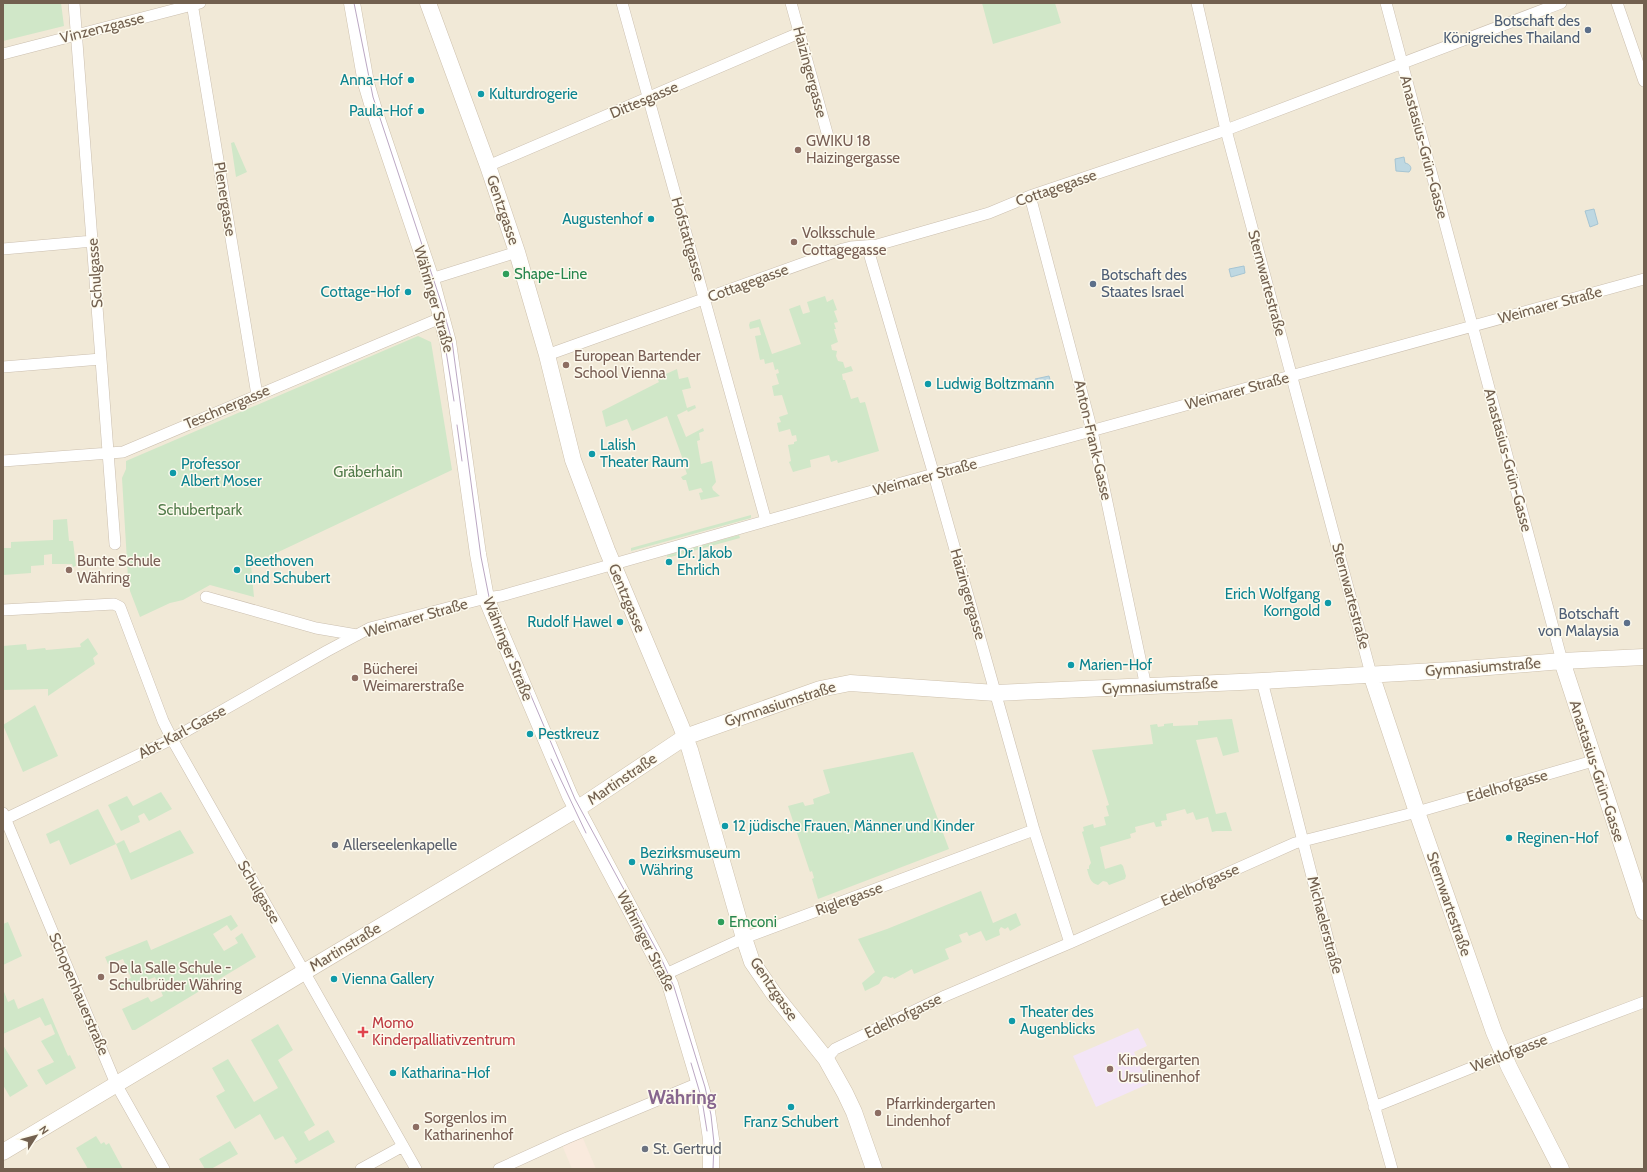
<svg xmlns="http://www.w3.org/2000/svg" width="1647" height="1172" viewBox="0 0 1647 1172" font-family="Cabin,sans-serif">
<rect width="100%" height="100%" fill="#faf6e8"/>
<path fill="#f1e9d7" d="M 3,3 L 1644,3 L 1644,1169 L 3,1169 Z"/>
<path fill="#f9eadd" d="M 582,1136 L 596,1169 L 572,1169 L 562,1145 Z"/>
<path fill="#f3e5f7" d="M 1138,1028 L 1147,1046 L 1134,1052 L 1148,1084 L 1096,1107 L 1073,1056 Z"/>
<path fill="#d0e7c8" d="M 3,3 L 61,3 L 64,26 L 3,41 Z
M 982,3 L 1055,3 L 1061,23 L 993,44 Z
M 234,142 L 247,172 L 236,177 L 231,143 Z
M 825,296 L 827,302 L 833,299 L 837,310 L 834,311 L 838,322 L 834,323 L 836,329 L 834,329 L 838,342 L 831,345 L 832,350 L 837,351 L 836,356 L 838,361 L 843,362 L 845,368 L 851,366 L 853,371 L 842,374 L 843,380 L 845,380 L 851,399 L 858,397 L 860,403 L 865,402 L 879,451 L 838,463 L 837,460 L 831,462 L 829,455 L 810,460 L 811,467 L 793,472 L 789,462 L 791,461 L 788,445 L 794,444 L 794,442 L 797,441 L 796,435 L 792,436 L 790,429 L 779,432 L 777,423 L 781,422 L 779,417 L 788,414 L 782,395 L 774,396 L 772,386 L 779,384 L 776,374 L 779,373 L 778,369 L 775,370 L 773,362 L 765,364 L 764,359 L 760,360 L 755,336 L 761,335 L 759,327 L 750,329 L 749,325 L 750,322 L 760,319 L 772,354 L 801,344 L 789,309 L 800,305 L 803,314 L 810,312 L 807,302 Z
M 418,336 L 431,342 L 452,470 L 251,565 L 254,597 L 210,585 L 183,600 L 170,603 L 140,617 L 130,591 L 128,578 L 122,478 L 126,469 L 126,461 Z
M 677,369 L 679,379 L 688,377 L 691,388 L 682,390 L 687,408 L 695,405 L 696,408 L 688,412 L 687,410 L 677,415 L 686,437 L 703,428 L 704,431 L 699,433 L 700,440 L 697,441 L 701,464 L 712,461 L 716,482 L 712,487 L 713,490 L 720,496 L 701,500 L 699,493 L 703,492 L 701,488 L 689,491 L 686,480 L 683,480 L 681,477 L 687,474 L 685,468 L 686,468 L 667,416 L 632,431 L 627,419 L 606,427 L 602,411 L 659,382 L 657,378 Z
M 751,515 L 751,518 L 631,551 L 631,548 Z
M 67,519 L 69,541 L 73,541 L 76,566 L 73,567 L 72,564 L 52,564 L 52,554 L 44,555 L 44,565 L 31,566 L 31,573 L 3,575 L 3,548 L 11,548 L 11,542 L 53,540 L 53,520 Z
M 739,535 L 740,538 L 667,558 L 667,555 Z
M 88,638 L 98,654 L 93,658 L 95,664 L 48,696 L 48,689 L 3,690 L 3,646 L 26,644 L 27,650 L 45,648 L 46,650 L 81,647 L 80,644 Z
M 35,705 L 58,756 L 23,772 L 3,725 Z
M 1232,719 L 1239,752 L 1223,756 L 1217,737 L 1196,740 L 1216,814 L 1226,812 L 1232,831 L 1216,831 L 1212,832 L 1208,817 L 1196,820 L 1193,812 L 1187,814 L 1185,809 L 1166,814 L 1167,820 L 1161,821 L 1162,826 L 1156,827 L 1154,822 L 1135,827 L 1136,832 L 1130,834 L 1131,838 L 1100,847 L 1105,869 L 1121,864 L 1123,866 L 1126,876 L 1125,879 L 1109,885 L 1107,882 L 1103,881 L 1098,885 C 1090,883 1089,876 1087,869 L 1089,869 L 1089,866 L 1091,863 L 1082,832 L 1084,831 L 1083,827 L 1093,824 L 1094,828 L 1106,825 L 1104,817 L 1109,816 L 1106,806 L 1109,805 L 1092,750 L 1153,744 L 1150,725 L 1157,724 L 1158,727 L 1164,726 L 1164,724 L 1173,723 L 1173,726 L 1198,725 L 1198,721 Z
M 913,752 L 949,849 L 818,899 L 812,879 L 814,878 L 812,871 L 810,872 L 788,806 L 803,802 L 805,806 L 814,804 L 813,799 L 830,793 L 823,770 Z
M 161,792 L 172,809 L 149,821 L 144,813 L 138,816 L 140,822 L 121,831 L 108,805 L 127,796 L 133,806 Z
M 98,809 L 116,844 L 124,840 L 130,853 L 180,830 L 194,853 L 131,880 L 116,844 L 70,865 L 59,840 L 50,844 L 46,834 Z
M 981,891 L 993,923 L 1016,913 L 1021,925 L 1010,931 L 1008,927 L 1005,929 L 1001,927 L 999,930 L 1000,935 L 986,941 L 981,931 L 969,936 L 967,932 L 959,935 L 962,942 L 945,949 L 949,959 L 914,974 L 912,969 L 894,979 L 893,977 L 891,978 L 886,976 L 883,977 L 879,984 L 865,991 L 862,983 L 875,972 L 858,939 L 887,929 Z
M 231,915 L 238,926 L 231,931 L 227,925 L 213,934 L 224,951 L 238,943 L 235,938 L 242,933 L 256,957 L 135,1030 L 132,1030 L 122,1009 L 148,997 L 151,1002 L 163,996 L 155,977 L 119,991 L 117,984 L 131,978 L 123,959 L 108,964 L 105,957 L 147,940 L 151,950 Z
M 8,922 L 22,956 L 3,965 L 3,924 Z
M 3,989 L 8,1002 L 14,999 L 18,1009 L 43,998 L 68,1056 L 70,1055 L 76,1068 L 46,1085 L 37,1070 L 54,1062 L 41,1041 L 55,1034 L 51,1024 L 45,1026 L 40,1017 L 3,1034 Z
M 278,1024 L 293,1050 L 278,1060 L 315,1125 L 304,1132 L 309,1141 L 328,1130 L 335,1142 L 296,1164 L 294,1161 L 297,1159 L 283,1136 L 275,1140 L 260,1114 L 235,1129 L 216,1096 L 225,1091 L 212,1068 L 228,1059 L 254,1102 L 278,1088 L 251,1040 Z
M 3,1045 L 28,1086 L 10,1097 L 3,1085 Z
M 96,1136 L 101,1144 L 104,1142 L 106,1145 L 109,1143 L 123,1169 L 88,1169 L 76,1148 Z
M 230,1141 L 238,1154 L 211,1169 L 205,1169 L 199,1159 Z"/>
<path fill="#bed8e2" stroke="#a6c5d3" d="M 1404,157 L 1405,163 C 1410,164 1413,168 1409,172 L 1396,171 L 1395,159 Z
M 1594,209 L 1598,224 L 1590,227 L 1585,211 Z
M 1244,266 L 1245,273 L 1231,277 L 1229,269 Z
M 1049,376 L 1051,383 L 1037,387 L 1035,379 Z"/>
<g fill="none" stroke-linecap="round" stroke-linejoin="round">
<g stroke="#cbbfaf" stroke-width="12">
<path id="street" d="M 74,3 L 115,544
M 192,3 L 257,395
M 622,3 L 766,521
M 791,3 L 829,140
M 1197,3 L 1226,130 L 1371,674
M 1386,3 L 1562,661
M 1617,3 L 1644,81
M 3,54 L 200,3
M 488,166 L 799,33
M 1030,196 L 1092,431 L 1146,687
M 867,246 L 934,475 L 1034,830 L 1070,943
M 3,249 L 93,241
M 431,279 L 517,252
M 547,355 L 843,249 L 851,247 L 877,245 L 989,213 L 1030,196 L 1226,130 L 1561,3
M 3,367 L 101,359
M 3,461 L 123,452 L 443,317
M 206,597 L 316,628 L 357,635
M 3,610 L 114,604 L 120,607 L 163,721 L 172,739 L 416,1169
M 1262,681 L 1331,951 L 1392,1169
M 3,813 L 116,1084 L 164,1169
M 3,820 L 172,739 L 327,651 L 370,628 L 486,598 L 501,596 L 854,496 L 1644,279
M 666,974 L 744,938 L 1034,830
M 826,1059 L 835,1049 L 945,996 L 1070,943 L 1295,843 L 1417,812 L 1593,761
M 1374,1107 L 1493,1059 L 1644,1002
M 361,1169 L 403,1146
M 499,1169 L 567,1138 L 701,1082"/>
</g>
<g stroke="#cec1ad" stroke-width="17">
<path id="secondary" d="M 352,3 L 366,83 L 374,110 L 431,279 L 448,342 L 478,554 L 486,598 L 570,796 L 670,984 L 706,1105 L 711,1139 L 711,1169
M 428,3 L 488,166 L 517,252 L 547,355 L 573,460 L 607,550 L 681,726 L 690,750 L 744,938 L 752,962 L 774,994 L 826,1059 L 845,1093 L 854,1112 L 874,1169
M 1562,661 L 1644,912
M 1371,674 L 1417,812 L 1494,1032 L 1509,1067 L 1561,1169
M 3,1152 L 577,809 L 685,737 L 820,689 L 850,683 L 996,693 L 1262,681 L 1452,670 L 1562,661 L 1644,657"/>
</g>
<use href="#street" stroke="#fff" stroke-width="11"/>
<use href="#secondary" stroke="#fff" stroke-width="16"/>
<path stroke="#bba7c3" stroke-width="1" d="M 354,3 L 373,97 L 441,302 L 452,341 L 481,557 L 489,597 L 575,799 L 661,958 L 674,987 L 705,1087 L 711,1115 L 714,1143 L 713,1169
M 442,326 L 454,401
M 457,425 L 462,461
M 551,759 L 586,833
M 691,1063 L 702,1100 L 707,1131"/>
</g>
<g fill="#5c6f8a" stroke="#fdfaee" stroke-width="1.5">
<circle cx="1588" cy="30" r="4"/>
<circle cx="1093" cy="284" r="4"/>
<circle cx="1627" cy="623" r="4"/>
</g>
<g fill="#0f9aa8" stroke="#fdfaee" stroke-width="1.5">
<circle cx="411" cy="80" r="4"/>
<circle cx="481" cy="94" r="4"/>
<circle cx="421" cy="111" r="4"/>
<circle cx="651" cy="219" r="4"/>
<circle cx="408" cy="292" r="4"/>
<circle cx="928" cy="384" r="4"/>
<circle cx="592" cy="454" r="4"/>
<circle cx="173" cy="473" r="4"/>
<circle cx="669" cy="562" r="4"/>
<circle cx="237" cy="570" r="4"/>
<circle cx="1328" cy="603" r="4"/>
<circle cx="620" cy="622" r="4"/>
<circle cx="1071" cy="665" r="4"/>
<circle cx="530" cy="734" r="4"/>
<circle cx="725" cy="826" r="4"/>
<circle cx="1509" cy="838" r="4"/>
<circle cx="632" cy="862" r="4"/>
<circle cx="334" cy="979" r="4"/>
<circle cx="1012" cy="1021" r="4"/>
<circle cx="393" cy="1073" r="4"/>
<circle cx="791" cy="1107" r="4"/>
</g>
<g fill="#8d6e63" stroke="#fdfaee" stroke-width="1.5">
<circle cx="798" cy="150" r="4"/>
<circle cx="794" cy="242" r="4"/>
<circle cx="566" cy="365" r="4"/>
<circle cx="69" cy="570" r="4"/>
<circle cx="355" cy="678" r="4"/>
<circle cx="101" cy="977" r="4"/>
<circle cx="1110" cy="1069" r="4"/>
<circle cx="878" cy="1113" r="4"/>
<circle cx="416" cy="1127" r="4"/>
</g>
<g fill="#2e9e5b" stroke="#fdfaee" stroke-width="1.5">
<circle cx="506" cy="274" r="4"/>
<circle cx="721" cy="922" r="4"/>
</g>
<g fill="#6b7280" stroke="#fdfaee" stroke-width="1.5">
<circle cx="335" cy="845" r="4"/>
<circle cx="645" cy="1149" r="4"/>
</g>
<path fill="#e0444e" stroke="#fdfaee" stroke-width="1.5" d="M361 1026h4v4h4v4h-4v4h-4v-4h-4v-4h4z"/>
<g text-anchor="middle" stroke-width="3" stroke-linejoin="round" paint-order="stroke">
<g font-size="15" fill="#4e5e75" stroke="#fdfaee" text-anchor="end">
<text x="1580" y="26">Botschaft des<tspan x="1580" dy="17">Königreiches Thailand</tspan></text>
<text x="1101" y="280" text-anchor="start">Botschaft des<tspan x="1101" dy="17">Staates Israel</tspan></text>
<text x="1619" y="619">Botschaft<tspan x="1619" dy="17">von Malaysia</tspan></text>
</g>
<g font-size="15" fill="#72604f" stroke="#fdfaee">
<text transform="translate(102 28) rotate(-14)" y="5">Vinzenzgasse</text>
<text transform="translate(810 72) rotate(75)" y="5">Haizingergasse</text>
<text transform="translate(644 100) rotate(-23)" y="5">Dittesgasse</text>
<text transform="translate(1424 147) rotate(75)" y="5">Anastasius-Grün-Gasse</text>
<text transform="translate(1056 188) rotate(-19)" y="5">Cottagegasse</text>
<text transform="translate(225 199) rotate(81)" y="5">Plenergasse</text>
<text transform="translate(503 210) rotate(71)" y="5">Gentzgasse</text>
<text transform="translate(688 239) rotate(74)" y="5">Hofstattgasse</text>
<text transform="translate(95 273) rotate(-94)" y="5">Schulgasse</text>
<text transform="translate(748 283) rotate(-20)" y="5">Cottagegasse</text>
<text transform="translate(1267 283) rotate(75)" y="5">Sternwartestraße</text>
<text transform="translate(434 299) rotate(74)" y="5">Währinger Straße</text>
<text transform="translate(1550 305) rotate(-15)" y="5">Weimarer Straße</text>
<text transform="translate(1237 391) rotate(-15)" y="5">Weimarer Straße</text>
<text transform="translate(227 407) rotate(-23)" y="5">Teschnergasse</text>
<text transform="translate(1093 440) rotate(77)" y="5">Anton-Frank-Gasse</text>
<text transform="translate(1508 460) rotate(75)" y="5">Anastasius-Grün-Gasse</text>
<text transform="translate(925 477) rotate(-15)" y="5">Weimarer Straße</text>
<text transform="translate(968 594) rotate(74)" y="5">Haizingergasse</text>
<text transform="translate(1351 596) rotate(75)" y="5">Sternwartestraße</text>
<text transform="translate(627 598) rotate(67)" y="5">Gentzgasse</text>
<text transform="translate(416 618) rotate(-16)" y="5">Weimarer Straße</text>
<text transform="translate(508 649) rotate(68)" y="5">Währinger Straße</text>
<text transform="translate(1483 667) rotate(-4)" y="5">Gymnasiumstraße</text>
<text transform="translate(1160 686) rotate(-3)" y="5">Gymnasiumstraße</text>
<text transform="translate(780 704) rotate(-18)" y="5">Gymnasiumstraße</text>
<text transform="translate(182 732) rotate(-28)" y="5">Abt-Karl-Gasse</text>
<text transform="translate(1597 771) rotate(72)" y="5">Anastasius-Grün-Gasse</text>
<text transform="translate(622 779) rotate(-34)" y="5">Martinstraße</text>
<text transform="translate(1507 786) rotate(-16)" y="5">Edelhofgasse</text>
<text transform="translate(1200 885) rotate(-24)" y="5">Edelhofgasse</text>
<text transform="translate(259 892) rotate(60)" y="5">Schulgasse</text>
<text transform="translate(849 899) rotate(-20)" y="5">Riglergasse</text>
<text transform="translate(1449 904) rotate(71)" y="5">Sternwartestraße</text>
<text transform="translate(1325 925) rotate(75)" y="5">Michaelerstraße</text>
<text transform="translate(646 941) rotate(63)" y="5">Währinger Straße</text>
<text transform="translate(345 947) rotate(-31)" y="5">Martinstraße</text>
<text transform="translate(774 989) rotate(56)" y="5">Gentzgasse</text>
<text transform="translate(79 994) rotate(67)" y="5">Schopenhauerstraße</text>
<text transform="translate(903 1016) rotate(-26)" y="5">Edelhofgasse</text>
<text transform="translate(1509 1053) rotate(-21)" y="5">Weitlofgasse</text>
</g>
<g font-size="15" fill="#0d838f" stroke="#fdfaee" text-anchor="start">
<text x="403" y="85" text-anchor="end">Anna-Hof</text>
<text x="489" y="99">Kulturdrogerie</text>
<text x="413" y="116" text-anchor="end">Paula-Hof</text>
<text x="643" y="224" text-anchor="end">Augustenhof</text>
<text x="400" y="297" text-anchor="end">Cottage-Hof</text>
<text x="936" y="389">Ludwig Boltzmann</text>
<text x="600" y="450">Lalish<tspan x="600" dy="17">Theater Raum</tspan></text>
<text x="181" y="469">Professor<tspan x="181" dy="17">Albert Moser</tspan></text>
<text x="677" y="558">Dr. Jakob<tspan x="677" dy="17">Ehrlich</tspan></text>
<text x="245" y="566">Beethoven<tspan x="245" dy="17">und Schubert</tspan></text>
<text x="1320" y="599" text-anchor="end">Erich Wolfgang<tspan x="1320" dy="17">Korngold</tspan></text>
<text x="612" y="627" text-anchor="end">Rudolf Hawel</text>
<text x="1079" y="670">Marien-Hof</text>
<text x="538" y="739">Pestkreuz</text>
<text x="733" y="831">12 jüdische Frauen, Männer und Kinder</text>
<text x="1517" y="843">Reginen-Hof</text>
<text x="640" y="858">Bezirksmuseum<tspan x="640" dy="17">Währing</tspan></text>
<text x="342" y="984">Vienna Gallery</text>
<text x="1020" y="1017">Theater des<tspan x="1020" dy="17">Augenblicks</tspan></text>
<text x="401" y="1078">Katharina-Hof</text>
<text x="791" y="1127" text-anchor="middle">Franz Schubert</text>
</g>
<g font-size="15" fill="#785e54" stroke="#fdfaee" text-anchor="start">
<text x="806" y="146">GWIKU 18<tspan x="806" dy="17">Haizingergasse</tspan></text>
<text x="802" y="238">Volksschule<tspan x="802" dy="17">Cottagegasse</tspan></text>
<text x="574" y="361">European Bartender<tspan x="574" dy="17">School Vienna</tspan></text>
<text x="77" y="566">Bunte Schule<tspan x="77" dy="17">Währing</tspan></text>
<text x="363" y="674">Bücherei<tspan x="363" dy="17">Weimarerstraße</tspan></text>
<text x="109" y="973">De la Salle Schule -<tspan x="109" dy="17">Schulbrüder Währing</tspan></text>
<text x="1118" y="1065">Kindergarten<tspan x="1118" dy="17">Ursulinenhof</tspan></text>
<text x="886" y="1109">Pfarrkindergarten<tspan x="886" dy="17">Lindenhof</tspan></text>
<text x="424" y="1123">Sorgenlos im<tspan x="424" dy="17">Katharinenhof</tspan></text>
</g>
<g font-size="15" fill="#27864d" stroke="#fdfaee" text-anchor="start">
<text x="514" y="279">Shape-Line</text>
<text x="729" y="927">Emconi</text>
</g>
<g font-size="15" fill="#527c4b" stroke="#fdfaee">
<text x="368" y="477">Gräberhain</text>
<text x="200" y="515">Schubertpark</text>
</g>
<g font-size="15" fill="#5b616d" stroke="#fdfaee" text-anchor="start">
<text x="343" y="850">Allerseelenkapelle</text>
<text x="653" y="1154">St. Gertrud</text>
</g>
<g font-size="15" fill="#be3a42" stroke="#fdfaee" text-anchor="start">
<text x="372" y="1028">Momo<tspan x="372" dy="17">Kinderpalliativzentrum</tspan></text>
</g>
<g font-size="19" font-weight="bold" fill="#87668e" stroke="#fdfaee">
<text x="682" y="1104">Währing</text>
</g>
</g>
<rect width="1647" height="1172" fill="none" stroke="#72604f" stroke-width="8"/>
<g transform="translate(36 1136) rotate(54)" stroke="#fdfaee" stroke-width="3" paint-order="stroke">
<path d="M0-3L7 15L0 10L-7 15Z" fill="#72604f"/>
<text y="-6" font-size="11" font-weight="bold" text-anchor="middle" fill="#72604f">N</text>
</g>
</svg>
